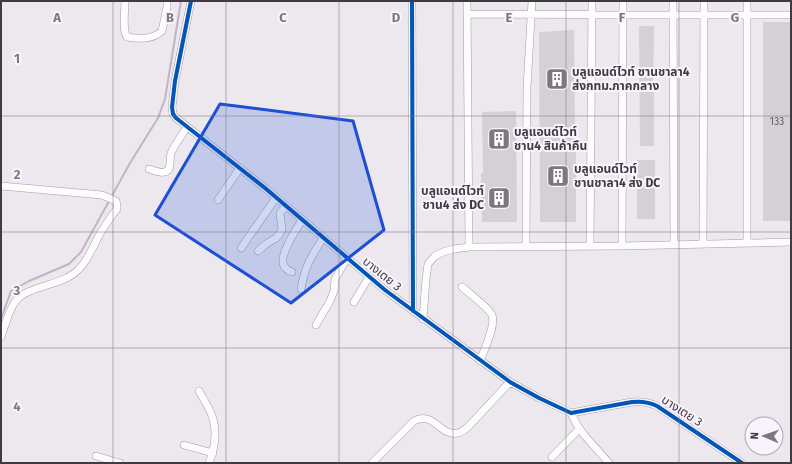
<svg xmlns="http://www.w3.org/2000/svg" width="792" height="464" viewBox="0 0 792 464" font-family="'Fira Sans','Noto Sans Thai',sans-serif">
<rect width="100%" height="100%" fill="#ede8ee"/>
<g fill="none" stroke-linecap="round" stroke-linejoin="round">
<path stroke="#c3b3c8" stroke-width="2" d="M 1,319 L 11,291 L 29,281 L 69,264 L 81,252 L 130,163 L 158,118 L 165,99 L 181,1"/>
</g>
<path fill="#d4d0d5" d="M 763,22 L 791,22 L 791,221 L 763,221 Z
M 639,26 L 654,26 L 653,90 L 654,90 L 654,146 L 640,146 Z
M 574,30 L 575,130 L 576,130 L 576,222 L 540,222 L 539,32 Z
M 516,111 L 517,222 L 482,222 L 481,173 L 483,173 L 482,112 Z
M 637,160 L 655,160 L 655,219 L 637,219 Z"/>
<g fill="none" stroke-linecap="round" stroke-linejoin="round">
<g stroke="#a19da2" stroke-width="8">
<path id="minor" d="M 125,1 C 125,11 122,30 127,37 C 139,39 152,40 162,31 L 167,7 L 167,1
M 191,1 L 175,81 L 172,107 L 173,114 L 176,118 L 265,188 L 385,290 L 510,382 L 539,398 L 571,413 L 632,402 C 641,401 649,402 657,406 L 742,463
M 412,1 L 413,311
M 467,1 L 469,247
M 673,1 L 674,245
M 747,1 L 747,243
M 467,14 L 791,15
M 149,169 C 157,172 170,177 170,163 C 171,158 169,156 172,151 C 176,143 182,135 187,127
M 1,186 L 102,195 L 116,201 L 117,205 L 117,209 C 111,216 106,224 101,232 C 94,244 89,259 79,269 C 64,286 27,285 15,302 C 8,312 5,326 1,337
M 218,200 L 240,168
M 703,244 L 704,1
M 590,246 L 592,1
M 622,246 L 623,1
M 526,247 L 527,88 L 532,1
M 241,248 L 276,198
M 258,251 L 266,244 L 276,238 L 279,235 L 282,229 L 280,213 L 286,206
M 292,272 C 289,271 286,269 284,266 C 278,256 296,230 302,220
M 462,287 C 470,294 488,307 492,315 C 496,326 484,350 480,361
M 301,289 C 305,266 311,257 323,238
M 354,302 L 369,277
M 423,319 L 426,279 L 428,264 L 435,256 L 443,252 L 454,249 L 469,247 L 622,246 L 791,242
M 316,325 L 330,301 L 334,291 L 335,279 L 347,258
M 199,391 C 203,399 211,410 213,419 C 217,433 214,450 209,463
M 571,413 L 577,425 L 585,436 L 609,463
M 184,445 L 213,453
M 96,456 L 120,463
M 552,457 L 579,429
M 372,463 L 414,421 C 433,410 442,438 458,433 C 462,432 464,430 467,428 L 510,382"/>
</g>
<use href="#minor" stroke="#fcfcfc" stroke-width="7"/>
<g stroke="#faf2fd" stroke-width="6">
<path id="cycleway" d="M 191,1 L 175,81 L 172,107 L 173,114 L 176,118 L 265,188 L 385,290 L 510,382 L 539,398 L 571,413 L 632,402 C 641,401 649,402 657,406 L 742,463
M 412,1 L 413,311"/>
</g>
<use href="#cycleway" stroke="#0057b8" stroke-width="4"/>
</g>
<path fill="#1d4ed8" fill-opacity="0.2" stroke="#1d4ed8" stroke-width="3" stroke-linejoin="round" d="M 220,104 L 353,121 L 384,230 L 291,303 L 155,215 Z"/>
<path fill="none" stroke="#7c787d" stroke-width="1" stroke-opacity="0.55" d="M 113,1 L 113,463M 226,1 L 226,463M 339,1 L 339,463M 453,1 L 453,463M 566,1 L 566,463M 679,1 L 679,463M 1,116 L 791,116M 1,232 L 791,232M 1,348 L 791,348"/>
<defs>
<g id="building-square" transform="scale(1.15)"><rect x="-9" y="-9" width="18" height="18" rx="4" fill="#7c787d" stroke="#faf2fd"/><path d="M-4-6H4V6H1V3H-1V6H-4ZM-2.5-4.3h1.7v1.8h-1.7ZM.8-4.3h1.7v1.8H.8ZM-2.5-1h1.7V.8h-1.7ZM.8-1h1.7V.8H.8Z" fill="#fff"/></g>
</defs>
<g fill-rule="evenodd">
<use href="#building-square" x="557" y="79"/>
<use href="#building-square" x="499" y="139"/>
<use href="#building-square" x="558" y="176"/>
<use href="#building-square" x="499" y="198"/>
</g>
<g text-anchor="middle" stroke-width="4" stroke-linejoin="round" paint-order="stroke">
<g font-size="10" fill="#646065">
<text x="777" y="125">133</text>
</g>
<g font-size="12" font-weight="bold" fill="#3f3b40" stroke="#faf2fd" text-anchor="start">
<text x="572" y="76">บลูแอนด์ไวท์ ชานชาลา4<tspan x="572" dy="14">ส่งกทม.ภาคกลาง</tspan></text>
<text x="514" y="136">บลูแอนด์ไวท์<tspan x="514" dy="14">ชาน4 สินค้าคืน</tspan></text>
<text x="574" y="173">บลูแอนด์ไวท์<tspan x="574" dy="14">ชานชาลา4 ส่ง DC</tspan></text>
<text x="484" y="195" text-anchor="end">บลูแอนด์ไวท์<tspan x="484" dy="14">ชาน4 ส่ง DC</tspan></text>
</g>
<g font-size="12" fill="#3f3b40" stroke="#faf2fd">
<text transform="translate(382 274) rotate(39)" y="4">บางเตย 3</text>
<text transform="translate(682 411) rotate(33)" y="4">บางเตย 3</text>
</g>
</g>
<g font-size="13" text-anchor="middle" font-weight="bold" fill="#7c787d" stroke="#faf2fd" stroke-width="4" stroke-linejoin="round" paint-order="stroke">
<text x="57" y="22">A</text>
<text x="170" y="22">B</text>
<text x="283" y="22">C</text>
<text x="396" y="22">D</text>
<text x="509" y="22">E</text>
<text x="622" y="22">F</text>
<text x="735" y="22">G</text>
<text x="17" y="63">1</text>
<text x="17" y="179">2</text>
<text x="17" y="295">3</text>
<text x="17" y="411">4</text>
</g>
<rect width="792" height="464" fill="none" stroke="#3f3b40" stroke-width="4"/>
<g transform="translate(764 436) rotate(272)"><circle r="19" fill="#faf2fd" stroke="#afa9b1"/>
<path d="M0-3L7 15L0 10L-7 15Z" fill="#7c787d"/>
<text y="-6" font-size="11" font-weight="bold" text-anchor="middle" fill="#3f3b40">N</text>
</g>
</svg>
